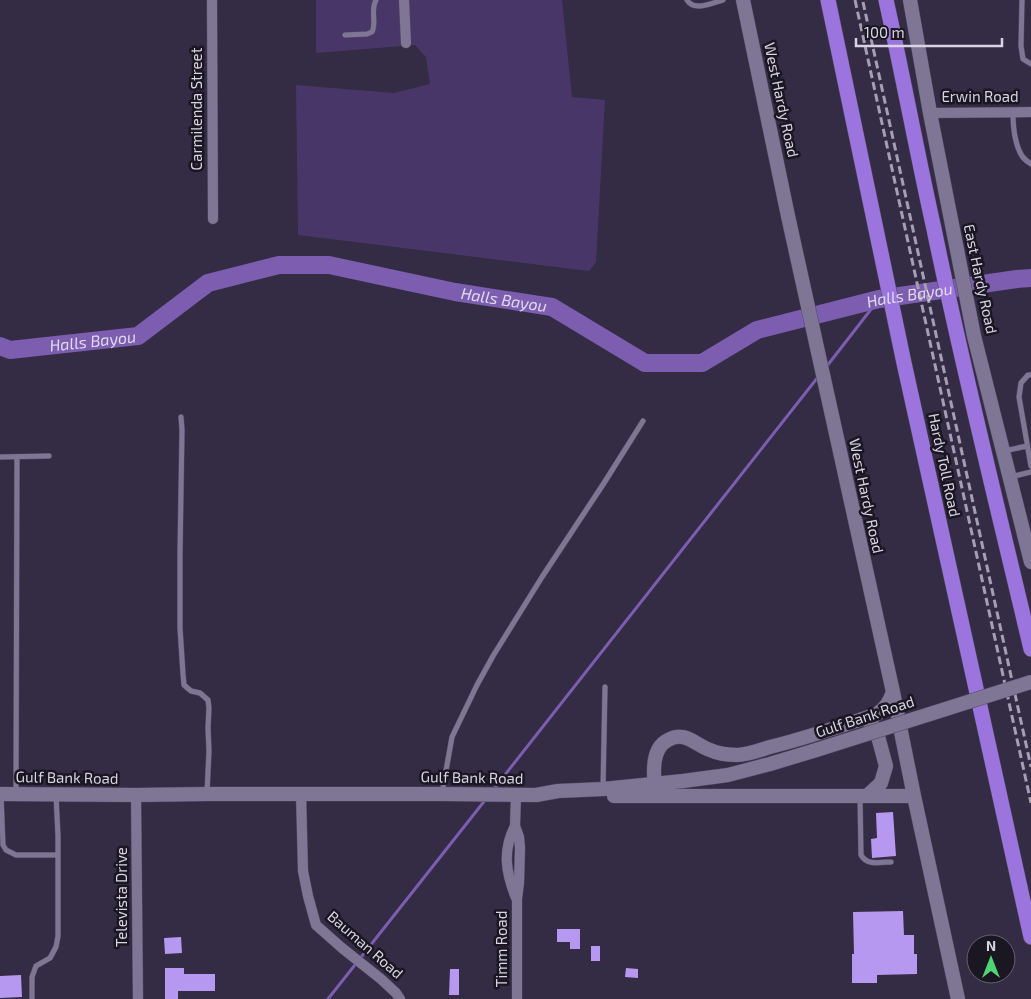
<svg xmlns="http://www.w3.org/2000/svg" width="1031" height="999" viewBox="0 0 1031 999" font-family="'Exo 2',sans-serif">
<rect width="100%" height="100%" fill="#342b45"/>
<path fill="#493669" d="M 316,0 L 562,0 L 572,97 L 605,100 L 596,262 L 589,271 L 298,235 L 296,85 L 394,93 L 430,84 L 426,57 L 415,45 L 316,53 Z"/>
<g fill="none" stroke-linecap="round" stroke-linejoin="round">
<path stroke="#7c5db0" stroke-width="3" d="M 827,366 L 879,299
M 493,790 L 818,377
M 328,999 L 486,799"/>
<path stroke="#7c5db0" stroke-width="18" id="s1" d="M 0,346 L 10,350 L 138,336 L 208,283 L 279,265 L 329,265 L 455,292 L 552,307 L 645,363 L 702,363 L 757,330 L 879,299 L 1017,279 L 1031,278"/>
</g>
<path fill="#b798f0" d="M 893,812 L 896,856 L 872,858 L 871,839 L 877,838 L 876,813 Z
M 903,911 L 904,935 L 914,935 L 914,954 L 917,954 L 917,974 L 877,975 L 877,983 L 852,983 L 852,954 L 854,954 L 853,912 Z
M 557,929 L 580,929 L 580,949 L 570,949 L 570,942 L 557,942 Z
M 181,937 L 182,953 L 165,954 L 164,938 Z
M 591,946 L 600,946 L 600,961 L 591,961 Z
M 165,968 L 184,968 L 184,974 L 215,974 L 215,991 L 178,991 L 178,999 L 165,999 Z
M 626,968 L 638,969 L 638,978 L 625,977 Z
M 450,969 L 459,969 L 459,995 L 449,995 Z
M 21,975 L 22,997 L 0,998 L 0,976 Z"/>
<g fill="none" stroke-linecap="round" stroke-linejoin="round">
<g stroke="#51495f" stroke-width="6">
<path id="lane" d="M 687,0 C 694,12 712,3 723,0
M 1022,0 L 1021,46 L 1023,59 L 1031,64
M 345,35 L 367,34 L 372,32 C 377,22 370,11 376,0
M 1013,113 C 1013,127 1014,143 1022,156 C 1024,159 1028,162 1031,164
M 1031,375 L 1028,375 L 1021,383 L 1019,397 L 1031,466
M 181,417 L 182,430 L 180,553 L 180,628 L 183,674 L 184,685 L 191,691 L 200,693 L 208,700 L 209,708 L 208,728 L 209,751 L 207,793
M 1004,451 L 1027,446
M 0,457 L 49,456
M 1010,477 L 1031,472
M 603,789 L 605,687
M 442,793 L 452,737 L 477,685 L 493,656 L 542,577 L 604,483 L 643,421
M 16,794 L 17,457
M 1,795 L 3,845 L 6,850 L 16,855 L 58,855
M 860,796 L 861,855 C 867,866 880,862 891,862
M 32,999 L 32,977 L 36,966 L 50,958 L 56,947 L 58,936 L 58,836 L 56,795"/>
</g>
<g stroke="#51495f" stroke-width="11">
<path id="street" d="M 212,0 L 213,219
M 404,0 L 406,43
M 930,113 L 1031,112
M 301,794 L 303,871 L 308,896 L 316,925 L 342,948 L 381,979 L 396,993 L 400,999
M 136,795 L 138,999
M 516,795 L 515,826 L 519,837 L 520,848 L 519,883 L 517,899 L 517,999
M 515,826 C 502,851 506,873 516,898"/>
</g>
<g stroke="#51495f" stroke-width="15">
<path id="secondary" d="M 743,0 L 788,216 L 893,692 L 914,796 L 958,999
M 910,0 L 930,113 L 974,336 L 1031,562
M 655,793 C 654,776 650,749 668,740 C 685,730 695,745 710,750 C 719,754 728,755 737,755 C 748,755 760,750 770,747 C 806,738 842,726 877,714 C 886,708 889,702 893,692
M 0,794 L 136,795 L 207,794 L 442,794 L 536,795 L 558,791 L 603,789 L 683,781 L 728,775 L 770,764 L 813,751
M 868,795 L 881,783 L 886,766 L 876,729 L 869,722
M 614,796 L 914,796"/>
</g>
<g stroke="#51495f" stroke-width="16">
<path id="highway" d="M 828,0 L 904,363 L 1031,937
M 886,0 C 903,76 917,153 934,229 C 963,370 998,509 1031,649"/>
</g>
<use href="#lane" stroke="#7f7594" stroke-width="5"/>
<use href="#street" stroke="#7f7594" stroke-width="10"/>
<use href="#secondary" stroke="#7f7594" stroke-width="14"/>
<use href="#highway" stroke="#9c74de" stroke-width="15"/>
<path stroke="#a69fb2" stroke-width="3" stroke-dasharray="8 4" stroke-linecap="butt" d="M 855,0 L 1031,803
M 863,2 L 1031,767"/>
<g stroke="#51495f" stroke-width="15" stroke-linecap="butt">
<path id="secondary-bridge" d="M 813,751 L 1031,682"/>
</g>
<use href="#secondary-bridge" stroke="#7f7594" stroke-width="14"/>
</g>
<g text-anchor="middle" stroke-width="5" stroke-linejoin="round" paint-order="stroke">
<g font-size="15" fill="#d9d4e4" stroke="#1a1622">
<text x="980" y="102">Erwin Road</text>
<text transform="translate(781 100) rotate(78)" y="5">West Hardy Road</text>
<text transform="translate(197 109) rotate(-90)" y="5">Carmilenda Street</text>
<text transform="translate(980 279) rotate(78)" y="5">East Hardy Road</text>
<text transform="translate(944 465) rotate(78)" y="5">Hardy Toll Road</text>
<text transform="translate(866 496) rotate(78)" y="5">West Hardy Road</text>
<text transform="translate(865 717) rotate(-18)" y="5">Gulf Bank Road</text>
<text transform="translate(67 778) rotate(1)" y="5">Gulf Bank Road</text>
<text transform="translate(472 778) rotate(1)" y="5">Gulf Bank Road</text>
<text transform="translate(122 897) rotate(-90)" y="5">Televista Drive</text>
<text transform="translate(365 945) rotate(41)" y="5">Bauman Road</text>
<text transform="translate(502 949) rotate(-90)" y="5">Timm Road</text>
</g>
<g font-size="16" font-style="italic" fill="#e0d9f0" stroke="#1a1622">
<text dy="6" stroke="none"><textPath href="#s1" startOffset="964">Halls Bayou</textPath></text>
<text dy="6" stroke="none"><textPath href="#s1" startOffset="529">Halls Bayou</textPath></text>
<text dy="6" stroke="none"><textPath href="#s1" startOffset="94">Halls Bayou</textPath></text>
</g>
</g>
<g transform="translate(991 959)"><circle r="24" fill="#1a1622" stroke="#666270"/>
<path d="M0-4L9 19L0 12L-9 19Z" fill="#4ed675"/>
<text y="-8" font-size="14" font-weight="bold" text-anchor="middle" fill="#d9d4e4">N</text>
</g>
<path d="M856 38v8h146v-8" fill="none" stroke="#d9d4e4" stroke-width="2.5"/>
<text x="864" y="38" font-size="15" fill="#d9d4e4" stroke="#1a1622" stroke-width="4" paint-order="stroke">100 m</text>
</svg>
